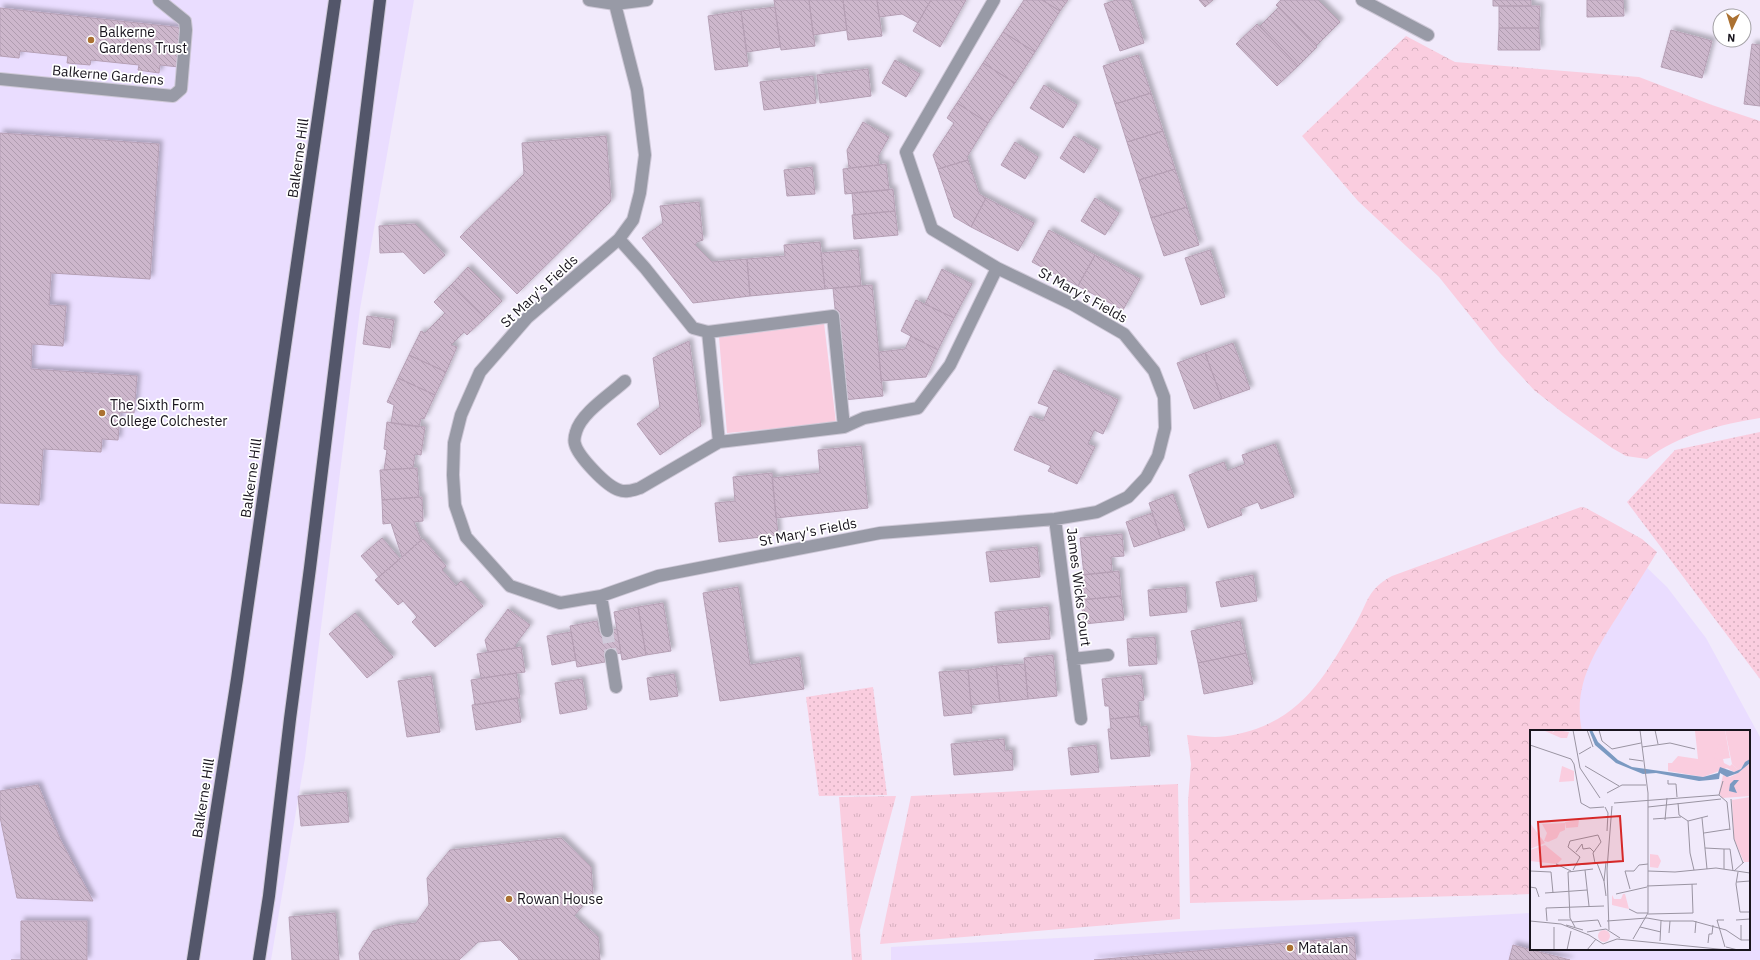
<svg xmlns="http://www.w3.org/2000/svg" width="1760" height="960" viewBox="0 0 1760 960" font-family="'IBM Plex Sans',sans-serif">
<defs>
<pattern id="grass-tufts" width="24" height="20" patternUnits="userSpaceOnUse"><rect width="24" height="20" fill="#facddf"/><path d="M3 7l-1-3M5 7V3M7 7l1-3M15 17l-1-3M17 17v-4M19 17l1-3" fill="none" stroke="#d6afbf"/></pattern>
<pattern id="forest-crowns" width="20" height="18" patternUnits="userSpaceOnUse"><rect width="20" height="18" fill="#facddf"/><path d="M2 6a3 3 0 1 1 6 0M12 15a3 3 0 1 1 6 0" fill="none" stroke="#d6afbf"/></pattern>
<pattern id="park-dots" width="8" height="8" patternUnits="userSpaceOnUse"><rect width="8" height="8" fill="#facddf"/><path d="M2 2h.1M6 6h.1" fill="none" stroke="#d6afbf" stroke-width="1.8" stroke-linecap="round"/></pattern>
<pattern id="building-back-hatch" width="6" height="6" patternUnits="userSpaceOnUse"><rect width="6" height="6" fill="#cdb7cc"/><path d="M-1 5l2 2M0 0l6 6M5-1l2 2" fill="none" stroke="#af9caf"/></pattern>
<filter id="shadow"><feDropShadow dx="3.5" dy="-3.5" stdDeviation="2" flood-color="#0004"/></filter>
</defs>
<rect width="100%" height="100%" fill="#f1eafb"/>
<path fill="#eaddff" d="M 0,0 L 414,0 L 360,309 L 305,758 L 271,960 L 0,960 Z
M 1642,563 L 1667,587 L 1706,638 L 1760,737 L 1760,960 L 891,960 L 891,947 L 1531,913 L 1531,949 L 1749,949 L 1749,731 L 1556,731 L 1552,714 Z"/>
<path fill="url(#grass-tufts)" d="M 1178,784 L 1180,919 L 880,944 L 911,796 Z
M 896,796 L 860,930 L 862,960 L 852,960 L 839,797 Z"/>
<path fill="url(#forest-crowns)" d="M 1406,36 L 1455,62 L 1639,77 L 1712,105 L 1760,121 L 1760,418 C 1722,424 1678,435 1647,459 L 1626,456 L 1612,448 L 1563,413 L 1534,390 L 1500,353 L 1439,277 L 1358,201 L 1302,136 Z
M 1581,507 L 1586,508 L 1642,539 L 1657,552 C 1645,572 1632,592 1620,612 C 1596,650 1572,684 1582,731 L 1531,731 L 1531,894 L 1190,903 L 1188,801 L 1191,764 L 1187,735 C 1196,736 1206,737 1215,737 C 1229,737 1243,733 1256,729 C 1309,710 1329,668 1356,623 C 1369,600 1367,590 1392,576 Z"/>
<path fill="url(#park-dots)" d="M 1760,432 L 1760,679 L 1627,502 L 1675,450 Z
M 873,687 L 887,795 L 819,796 L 806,697 Z"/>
<path fill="#facddf" d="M 824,323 L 836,423 L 727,433 L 719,337 Z"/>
<path fill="url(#building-back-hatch)" stroke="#b6a0b5" filter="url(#shadow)" d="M 774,0 L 809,0 L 815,46 L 781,50 Z
M 809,0 L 843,0 L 847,30 L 813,35 Z
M 843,0 L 877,0 L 882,36 L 848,40 Z
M 877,0 L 931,0 L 918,23 L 902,14 L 879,17 Z
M 931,0 L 966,0 L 940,47 L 913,31 Z
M 1024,0 L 1042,0 L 1060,11 L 1035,52 L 1003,32 Z
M 1042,0 L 1068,0 L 1060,11 Z
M 1116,0 L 1130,0 L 1144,43 L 1120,51 L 1104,4 Z
M 1199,0 L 1213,0 L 1205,7 Z
M 1281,0 L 1318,0 L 1340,22 L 1316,46 L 1276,5 Z
M 1493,0 L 1531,0 L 1531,6 L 1493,6 Z
M 1587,0 L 1623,0 L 1624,16 L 1587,17 Z
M 1499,6 L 1540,6 L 1539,28 L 1499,28 Z
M 775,7 L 780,47 L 747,52 L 741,11 Z
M 1279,7 L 1317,47 L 1298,66 L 1260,26 Z
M 0,8 L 184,28 L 179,67 L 160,65 L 159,73 L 138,70 L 139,65 L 91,60 L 90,65 L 67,63 L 68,56 L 20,51 L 19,58 L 0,56 Z
M 741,11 L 748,66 L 715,70 L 708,16 Z
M 1257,24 L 1298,66 L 1277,86 L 1236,44 Z
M 1499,28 L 1539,28 L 1540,50 L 1498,50 Z
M 1671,30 L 1712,41 L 1702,78 L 1661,67 Z
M 1003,32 L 1035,52 L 1015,83 L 983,63 Z
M 1752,44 L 1760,45 L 1760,106 L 1744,104 Z
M 1138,55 L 1151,93 L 1115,104 L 1103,66 Z
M 895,60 L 920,74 L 906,97 L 882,83 Z
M 983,63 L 1015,83 L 988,123 L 957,103 Z
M 868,69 L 871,96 L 820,103 L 817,75 Z
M 813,76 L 816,103 L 764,110 L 760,82 Z
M 1044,85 L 1077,105 L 1063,128 L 1030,108 Z
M 1151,93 L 1163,131 L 1127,142 L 1115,104 Z
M 957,103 L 988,123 L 967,157 L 968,160 L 938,169 L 933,155 L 954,123 L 947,118 Z
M 863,122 L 889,137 L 878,156 L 879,165 L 849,168 L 847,150 Z
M 1163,131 L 1175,169 L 1139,180 L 1127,142 Z
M 0,133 L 159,144 L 150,279 L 51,273 L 49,305 L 66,306 L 63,346 L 32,344 L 31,369 L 137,376 L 134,413 L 120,412 L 118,440 L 102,439 L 101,452 L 43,449 L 39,505 L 0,503 Z
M 606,136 L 611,199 L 610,202 L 517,294 L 460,237 L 524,174 L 522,143 Z
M 1074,136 L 1098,150 L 1084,173 L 1060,158 Z
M 1015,142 L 1038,157 L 1025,179 L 1001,165 Z
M 968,160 L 979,194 L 986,198 L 971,227 L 954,217 L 938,169 Z
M 886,164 L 889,190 L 845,194 L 843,169 Z
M 812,167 L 815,194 L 787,196 L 784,170 Z
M 1175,169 L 1187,207 L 1151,218 L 1139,180 Z
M 893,189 L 895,211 L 854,215 L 852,193 Z
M 986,198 L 1034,223 L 1018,251 L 971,227 Z
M 1095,198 L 1119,213 L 1105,235 L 1081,221 Z
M 699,202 L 703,240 L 697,242 L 695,245 L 712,262 L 747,259 L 750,296 L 693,303 L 642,238 L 663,223 L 660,206 Z
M 1187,207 L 1199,245 L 1164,256 L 1151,218 Z
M 895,211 L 898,235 L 854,239 L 852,215 Z
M 415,224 L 445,255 L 424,274 L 403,252 L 380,253 L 379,226 Z
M 1049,230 L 1095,255 L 1078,286 L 1032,262 Z
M 820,242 L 825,289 L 750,296 L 747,259 L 785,256 L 784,245 Z
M 858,250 L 861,286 L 825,289 L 821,253 Z
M 1210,250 L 1225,297 L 1201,305 L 1185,258 Z
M 1095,255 L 1140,279 L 1123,310 L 1078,286 Z
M 468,267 L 502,301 L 485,318 L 451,285 Z
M 942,269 L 972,284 L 954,318 L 925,304 Z
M 451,285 L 485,318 L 467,335 L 434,302 Z
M 872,285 L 883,396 L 844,400 L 833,288 Z
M 916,300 L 954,318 L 938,350 L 901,331 Z
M 445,313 L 464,332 L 451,345 L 457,347 L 446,372 L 409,355 L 421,331 L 425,333 Z
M 367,316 L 394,320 L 390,348 L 363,344 Z
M 911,336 L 938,350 L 926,377 L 881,381 L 879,352 L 905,349 Z
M 689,341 L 701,426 L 660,455 L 637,424 L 660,407 L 653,358 Z
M 1233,343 L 1250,389 L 1222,399 L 1205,353 Z
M 1205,353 L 1222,399 L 1194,409 L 1177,363 Z
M 409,355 L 446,372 L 435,395 L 398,378 Z
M 1054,370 L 1118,400 L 1103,434 L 1094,430 L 1088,444 L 1095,447 L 1077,484 L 1048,471 L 1051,466 L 1014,450 L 1030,416 L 1043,421 L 1049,407 L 1038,403 Z
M 398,378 L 435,395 L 424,419 L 421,418 L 419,427 L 391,423 L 394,405 L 387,402 Z
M 387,422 L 425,427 L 421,455 L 415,454 L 413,468 L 384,470 L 387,450 L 384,449 Z
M 1275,444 L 1294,497 L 1261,509 L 1258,502 L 1240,509 L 1242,515 L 1208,528 L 1189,475 L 1224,462 L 1227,471 L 1245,464 L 1242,455 Z
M 861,446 L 868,508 L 776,518 L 772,478 L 820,473 L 818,450 Z
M 417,468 L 419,497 L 382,500 L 380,470 Z
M 772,473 L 778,535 L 719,542 L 715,503 L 735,501 L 733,477 Z
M 1173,494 L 1185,530 L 1161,538 L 1149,503 Z
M 422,497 L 423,521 L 414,522 L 421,540 L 402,557 L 391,523 L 383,524 L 382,500 Z
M 1152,513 L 1161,538 L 1134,547 L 1126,522 Z
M 1122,534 L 1124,556 L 1111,557 L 1112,572 L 1084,575 L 1080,538 Z
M 382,538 L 400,559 L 379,577 L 361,556 Z
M 423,539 L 446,566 L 442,570 L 456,586 L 461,581 L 483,606 L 435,647 L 412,622 L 417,617 L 403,601 L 398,605 L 375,580 Z
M 1037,547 L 1040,577 L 990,582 L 986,552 Z
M 1119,571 L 1121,596 L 1081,600 L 1079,575 Z
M 1253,575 L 1257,601 L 1221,607 L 1216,582 Z
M 738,587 L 750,665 L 799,657 L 804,689 L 720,701 L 703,593 Z
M 1185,587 L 1187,612 L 1150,616 L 1148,590 Z
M 1121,596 L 1124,620 L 1084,624 L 1081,600 Z
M 663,603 L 671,651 L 646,655 L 638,607 Z
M 638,607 L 646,655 L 622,660 L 614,612 Z
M 1048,607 L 1050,639 L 998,643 L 995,612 Z
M 508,609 L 530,625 L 515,645 L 516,648 L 488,652 L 485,640 Z
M 355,613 L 393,657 L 367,678 L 329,634 Z
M 597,621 L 599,632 L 617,629 L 621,653 L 604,656 L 605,662 L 577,667 L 570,626 Z
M 1240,621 L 1246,653 L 1198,663 L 1191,631 Z
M 571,632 L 576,660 L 552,665 L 547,636 Z
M 1155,637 L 1157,664 L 1129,666 L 1127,639 Z
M 521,647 L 525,672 L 481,678 L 477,654 Z
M 1246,653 L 1253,684 L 1204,694 L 1198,663 Z
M 1053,655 L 1057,696 L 1028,699 L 1024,658 Z
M 1025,664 L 1028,699 L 1000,702 L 996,666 Z
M 996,666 L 1000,702 L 971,705 L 968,670 Z
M 968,670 L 972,713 L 944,716 L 939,672 Z
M 516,673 L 520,698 L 475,705 L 471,680 Z
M 674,674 L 678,696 L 650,700 L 647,678 Z
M 1141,675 L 1144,700 L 1138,701 L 1139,716 L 1110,719 L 1109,706 L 1105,706 L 1102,679 Z
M 431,676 L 440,732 L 407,737 L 398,681 Z
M 582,679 L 587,709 L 560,714 L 555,683 Z
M 517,698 L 521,722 L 476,730 L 472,705 Z
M 1139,716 L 1140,727 L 1147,726 L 1150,756 L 1111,759 L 1108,729 L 1111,729 L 1110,719 Z
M 1004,739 L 1005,751 L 1012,750 L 1013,770 L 954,775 L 951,744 Z
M 1096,745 L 1099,772 L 1071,775 L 1068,748 Z
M 38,785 L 60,839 L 93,901 L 17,898 L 0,817 L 0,791 Z
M 346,792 L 349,822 L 301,826 L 298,796 Z
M 561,838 L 591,867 L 593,894 L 574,916 L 598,937 L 600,960 L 519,960 L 518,958 L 500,940 L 478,942 L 459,960 L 360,960 L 359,953 L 373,931 L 395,925 L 416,923 L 429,905 L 427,878 L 450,850 Z
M 335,913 L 339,960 L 292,960 L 289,917 Z
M 21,921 L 87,921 L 87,960 L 11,960 L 21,960 Z
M 1354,937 L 1356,960 L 1094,960 Z
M 1513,945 L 1570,960 L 1509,960 Z"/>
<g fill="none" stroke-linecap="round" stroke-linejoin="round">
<path stroke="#d0cada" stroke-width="12" stroke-dasharray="12 6" stroke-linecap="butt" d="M 607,631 L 611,655"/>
<g stroke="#cec8d7" stroke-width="14">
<path id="minor" d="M 589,0 L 615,4 L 647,0
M 1362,0 L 1428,35
M 615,4 L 637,90 L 645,155 L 640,193 L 633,220 L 619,239 L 527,318 L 480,372 L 461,415 L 454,443 L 453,475 L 455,505 L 466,537 L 510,586 L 560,603 L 601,596 L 658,576 L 880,533 L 1055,519 L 1097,512 L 1128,497 L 1146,478 L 1158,456 L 1165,428 L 1164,397 L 1154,371 L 1124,334 L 1072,304 L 997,268 L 932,229 L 906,152 L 994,0
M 0,79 L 173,96 L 181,89 L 186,30 L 185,21 L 159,0
M 619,239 L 645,268 L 693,328 L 708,332 L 833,316 L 844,427 L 864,418 L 918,408 L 950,365 L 997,268
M 708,332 L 719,442 L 844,427
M 625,381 C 611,394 581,413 576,432 C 575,435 574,441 575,444 C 578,456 606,486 619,490 C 626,493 633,490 640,488 L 719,442
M 1055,519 L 1081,719
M 601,596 L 607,631
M 611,655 L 616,687
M 1073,659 L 1108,655"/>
</g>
<g stroke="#cec8d7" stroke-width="14">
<path id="major" d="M 193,960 L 237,679 L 335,0
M 259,960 L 269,896 L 290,719 L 310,568 L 380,0"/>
</g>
<use href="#minor" stroke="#989aa6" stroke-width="12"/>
<use href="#major" stroke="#53566a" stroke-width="12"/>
</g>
<g fill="#ab7131" stroke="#fff" stroke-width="1.5">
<circle cx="91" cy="40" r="4"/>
<circle cx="102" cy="413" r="4"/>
<circle cx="509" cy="899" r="4"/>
<circle cx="1290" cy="948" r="4"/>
</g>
<g text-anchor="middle" stroke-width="3.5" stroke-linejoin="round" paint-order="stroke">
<g font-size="14" fill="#18141d" stroke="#fff" text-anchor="start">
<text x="99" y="37">Balkerne<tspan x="99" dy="16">Gardens Trust</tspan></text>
<text x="110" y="410">The Sixth Form<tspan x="110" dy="16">College Colchester</tspan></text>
<text x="517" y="904">Rowan House</text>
<text x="1298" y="953">Matalan</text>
</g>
<g font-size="14" fill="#18141d" stroke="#fff">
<text transform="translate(108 75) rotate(5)" y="5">Balkerne Gardens</text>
<text transform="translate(298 158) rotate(-82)" y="5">Balkerne Hill</text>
<text transform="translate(539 291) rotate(-43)" y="5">St Mary's Fields</text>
<text transform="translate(1083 295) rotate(29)" y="5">St Mary's Fields</text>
<text transform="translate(251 478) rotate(-82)" y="5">Balkerne Hill</text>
<text transform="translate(808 532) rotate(-11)" y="5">St Mary's Fields</text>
<text transform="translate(1079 587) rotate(83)" y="5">James Wicks Court</text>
<text transform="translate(203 798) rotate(-81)" y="5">Balkerne Hill</text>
</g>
</g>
<g transform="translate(1530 730)">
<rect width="220" height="220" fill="#f1eafb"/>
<path d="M 49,90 L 48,97 L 36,98 L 35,92 ZM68 206a6 6 0 1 1 12 0a6 6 0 1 1-12 0Z" fill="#facddf"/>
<path d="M 35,93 L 35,100 L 30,102 L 27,108 L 18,112 L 14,111 L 17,103 L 12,94 ZM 15,115 L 32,129 L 27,134 L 0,131 L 0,120 Z" fill="#facddf"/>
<path d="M 120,124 L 128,125 L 131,131 L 128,138 L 120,137 ZM 93,164 L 95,164 L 99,179 L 82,175 L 82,165 L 84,169 L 91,169 Z" fill="#facddf"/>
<path d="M 24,0 L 22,3 L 26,0 L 39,2 L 37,8 L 31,8 L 15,1 ZM 174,0 L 195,0 L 200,28 L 193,29 L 194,33 L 200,36 L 202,34 L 207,39 L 215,31 L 211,39 L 204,42 L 197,38 L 173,47 L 138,41 L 138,33 L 142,33 L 148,26 L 168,29 L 165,1 ZM 220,33 L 220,66 L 192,68 L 189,63 L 193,45 L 200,47 L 208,43 ZM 220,67 L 220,132 L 214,132 L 204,109 L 202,70 ZM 0,93 L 15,113 L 0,119 Z" fill="#facddf"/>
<path d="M 195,0 L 220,0 L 220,29 L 210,38 L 207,39 L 202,34 ZM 189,14 L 195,16 L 190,30 L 184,28 ZM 32,36 L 44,41 L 44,51 L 29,52 Z" fill="#facddf"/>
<path d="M 59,0 L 62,0 L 68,12 L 88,30 L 102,37 L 173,47 L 188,43 L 190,37 L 204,42 L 211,39 L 215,32 L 220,29 L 220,33 L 208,43 L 197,47 L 190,43 L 189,49 L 180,50 L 169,51 L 126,43 L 113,44 L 86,33 L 65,15 ZM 204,50 L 209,50 L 204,56 L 207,63 L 199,61 L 200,54 Z" fill="#7b9ac2"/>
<path fill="none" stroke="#9a94a2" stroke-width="1" d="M 43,0 L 50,38 L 70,68M 57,0 L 63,17M 69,0 L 72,11 L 82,19 L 111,13M 125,0 L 128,14M 0,15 L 41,29 L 44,34 L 51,73 L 60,78 L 74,77M 112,17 L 140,13 L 165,19M 49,24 L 61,17M 99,29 L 113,31M 55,36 L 89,56M 138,50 L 138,54 L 146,54 L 147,67M 77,63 L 92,55 L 116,55M 189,65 L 197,72 L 200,100M 189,65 L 193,51M 201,69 L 204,109 L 213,133M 84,73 L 189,65M 148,73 L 149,85 L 158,91M 75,77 L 78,83 L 77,101M 118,77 L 191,69M 172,88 L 177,139M 123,89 L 151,87M 135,90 L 137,68M 158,91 L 160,123 L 164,140M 158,91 L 178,86M 174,103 L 200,99M 175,118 L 194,119M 194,119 L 200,119 L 203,141M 46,122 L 52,114 L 53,119 L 60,118 L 64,122M 76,132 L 74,151 L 76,166M 26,134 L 41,141M 46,135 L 67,133 L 74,151M 194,139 L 194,119M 43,140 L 50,127 L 38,117 L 40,111 L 68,105 L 71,112 L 63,123 L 65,133M 55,140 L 59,176M 0,141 L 21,142 L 23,163M 118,141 L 145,142 L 186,138 L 220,143M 204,141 L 214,132M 208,142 L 206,154 L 210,182 L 220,182M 207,152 L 220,151M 117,156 L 167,154M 0,157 L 6,158 L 9,167M 100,159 L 95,141 L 104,141 L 109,135 L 118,134M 15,163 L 57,160M 86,164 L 117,157M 99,179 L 107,183 L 118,183M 118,184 L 163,183 L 162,154M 28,190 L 41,190M 194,190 L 187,190 L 195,217M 206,190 L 220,189M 0,191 L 31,194 L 59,205 L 73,214 L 87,209 L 198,220M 17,191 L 16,178 L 74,176M 77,191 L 117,188 L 134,191 L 163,191 L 196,200M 42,192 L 68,190 L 71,197M 36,195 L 53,200M 45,197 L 40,188 L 38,142 L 63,139M 110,197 L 131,202M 79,200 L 77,139 L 82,76M 196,200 L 211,210 L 220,210M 57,202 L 76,199 L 90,208M 139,203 L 140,191M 165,203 L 166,191M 103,209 L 118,183 L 118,63 L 110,0M 211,210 L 211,195M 130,211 L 131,191M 178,213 L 179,204 L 182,204 L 183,195M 196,217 L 208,220M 24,220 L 24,197M 37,220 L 41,201M 57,220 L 66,209"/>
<path fill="#d62828" fill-opacity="0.15" stroke="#d62828" stroke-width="2" d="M 90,86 L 93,131 L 11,137 L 8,92 Z"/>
<rect width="220" height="220" fill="none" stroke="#18141d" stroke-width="2"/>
</g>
<g transform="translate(1732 28) rotate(184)"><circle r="19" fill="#ffffff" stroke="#a3a1a5"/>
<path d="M0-3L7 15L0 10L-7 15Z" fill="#ab7131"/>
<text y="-6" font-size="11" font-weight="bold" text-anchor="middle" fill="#18141d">N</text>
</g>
</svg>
